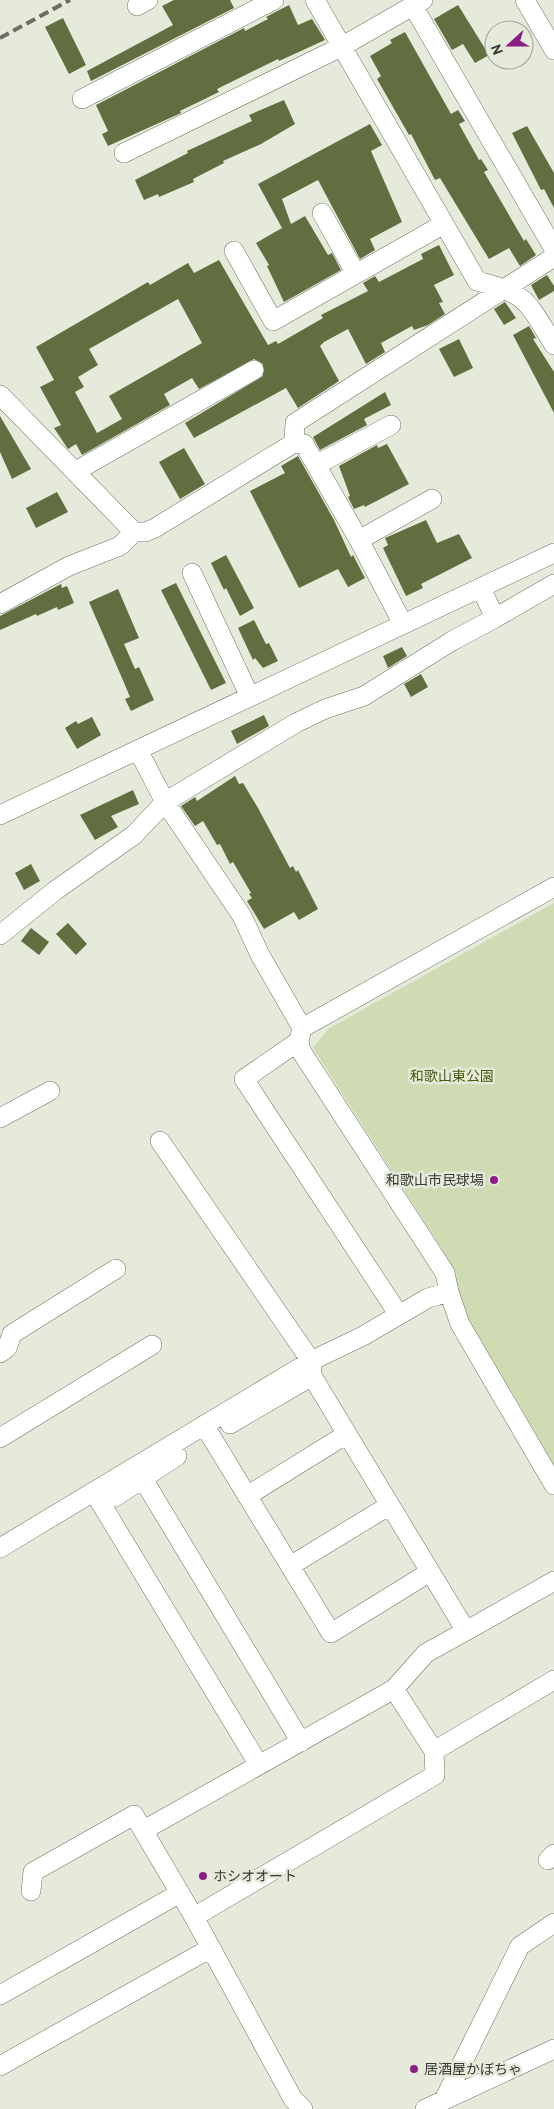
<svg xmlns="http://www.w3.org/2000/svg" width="554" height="2109" viewBox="0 0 554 2109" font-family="Overpass,'Noto Sans JP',sans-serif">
<rect width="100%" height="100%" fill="#e5eada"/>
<path fill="#cedbb3" d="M 554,903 L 554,1468 L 470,1326 L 454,1277 L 442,1249 L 313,1048 L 328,1029 Z"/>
<path fill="#616f40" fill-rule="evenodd" d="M 174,0 L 230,0 L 234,8 L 91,81 L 87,71 L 173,25 L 162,6 Z
M 289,5 L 298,25 L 312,19 L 325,40 L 279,61 L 278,59 L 217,89 L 219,92 L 180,111 L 181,113 L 108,146 L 102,134 L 108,131 L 96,105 L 244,28 L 245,31 L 268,19 L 266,17 Z
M 458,5 L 489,55 L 475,63 L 463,44 L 452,50 L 434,19 Z
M 63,18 L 86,65 L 69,74 L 45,27 Z
M 405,32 L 451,114 L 458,110 L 465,121 L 459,124 L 479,160 L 481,159 L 488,170 L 484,172 L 524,241 L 526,239 L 536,255 L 520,266 L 509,248 L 489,259 L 440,178 L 435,180 L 411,134 L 409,135 L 377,79 L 381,76 L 370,56 L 392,43 L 390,40 Z
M 284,100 L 295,124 L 261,144 L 223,161 L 224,163 L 193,179 L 194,182 L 159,197 L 158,194 L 144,200 L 135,180 L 188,153 L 187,151 L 252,121 L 249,115 Z
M 370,124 L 382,145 L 371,151 L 402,222 L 370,239 L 375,250 L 360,259 L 318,180 L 282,199 L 291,224 L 305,216 L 328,255 L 332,253 L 341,270 L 284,302 L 267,266 L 269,265 L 256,243 L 282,228 L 258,184 Z
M 527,126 L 554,173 L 554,208 L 544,189 L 541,190 L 512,133 Z
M 439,245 L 454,275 L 434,285 L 443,302 L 439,303 L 445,314 L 428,325 L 414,330 L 412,326 L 381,343 L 385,352 L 366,364 L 348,329 L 324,342 L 320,346 L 339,381 L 298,408 L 286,388 L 194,438 L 185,423 L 263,376 L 263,364 L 254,359 L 199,389 L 192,378 L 164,394 L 170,405 L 82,455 L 76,444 L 68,449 L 54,428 L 61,425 L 40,387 L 54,380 L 36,347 L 148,282 L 150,285 L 188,263 L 194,273 L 219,260 L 268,345 L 276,341 L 278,344 L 323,318 L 321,315 L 368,291 L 363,283 L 375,276 L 379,282 L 423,259 L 421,254 ZM 178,299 L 202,343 L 109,396 L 122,419 L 97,433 L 75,392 L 84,387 L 78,377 L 98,365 L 89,349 Z
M 547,275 L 554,286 L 554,291 L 539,300 L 531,285 Z
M 505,302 L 516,318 L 504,325 L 494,309 Z
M 529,326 L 536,338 L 533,339 L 554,372 L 554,413 L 513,335 Z
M 459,339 L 473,368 L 454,377 L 439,349 Z
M 385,392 L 391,405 L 364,419 L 367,425 L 320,450 L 313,437 Z
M 0,416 L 31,469 L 12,479 L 0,452 Z
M 387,444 L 409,484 L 365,507 L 364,505 L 354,509 L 348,497 L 350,496 L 339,466 L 377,445 L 378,448 Z
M 184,448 L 205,484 L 180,499 L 159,462 Z
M 298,456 L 334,520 L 351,557 L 353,555 L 365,578 L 348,587 L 338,569 L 299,588 L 250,491 L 285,473 L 281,466 Z
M 57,492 L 68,512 L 36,528 L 26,508 Z
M 426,520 L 437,543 L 459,534 L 472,558 L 421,584 L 423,588 L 406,596 L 383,548 L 388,545 L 385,538 Z
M 226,555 L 254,608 L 240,616 L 226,588 L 224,590 L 211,563 Z
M 176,583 L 226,683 L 211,690 L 161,590 Z
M 61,584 L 62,588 L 67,586 L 74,603 L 58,610 L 57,607 L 37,616 L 36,614 L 0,630 L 0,616 Z
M 118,589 L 139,638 L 124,644 L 135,669 L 139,667 L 154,700 L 131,711 L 125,699 L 130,697 L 122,678 L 89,602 Z
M 254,620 L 266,644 L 269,643 L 278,661 L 263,668 L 255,658 L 253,660 L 238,628 Z
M 402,647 L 407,656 L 388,668 L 383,656 Z
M 421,674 L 428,687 L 411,697 L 404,684 Z
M 264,715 L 269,726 L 237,744 L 231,731 Z
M 92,717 L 101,735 L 77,749 L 65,728 L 76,721 L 78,724 Z
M 235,776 L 239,784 L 243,783 L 258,808 L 290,868 L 293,866 L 296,872 L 298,870 L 318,909 L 299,920 L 294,912 L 264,929 L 247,901 L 252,898 L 249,894 L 251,893 L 233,862 L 230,864 L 220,844 L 217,845 L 203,821 L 195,826 L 181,806 L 195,797 L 197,801 Z
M 133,790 L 139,804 L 111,816 L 118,827 L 95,840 L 80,815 Z
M 31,864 L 40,881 L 24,890 L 15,873 Z
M 68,923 L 87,944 L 76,955 L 56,934 Z
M 31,928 L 49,942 L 39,955 L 21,941 Z"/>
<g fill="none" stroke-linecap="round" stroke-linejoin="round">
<g stroke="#6e7364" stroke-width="20">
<path id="minor" d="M 315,0 L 477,281 C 529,294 527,302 554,345
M 525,0 L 554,50
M 137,6 L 148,0
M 413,6 L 554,249
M 82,99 L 274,0
M 124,153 L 341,47 L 423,0
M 322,213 L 356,274
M 234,251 L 273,321 L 444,224
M 0,395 L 134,532
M 294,443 L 295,423 L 554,257
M 316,465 L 391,425
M 76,471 L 254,370
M 359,540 L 432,499
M 192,573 L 250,697
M 481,588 L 495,618 L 554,584
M 0,604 L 69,566 L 120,546 L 134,532 L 145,532 L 155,528 L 294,443 L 304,444 L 359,540 L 403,624
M 138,750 L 165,802 L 242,916 L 260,955 L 302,1028 L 299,1041 L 301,1051 L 445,1273 L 449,1292 L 460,1324 L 554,1485
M 0,815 L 554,553
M 0,935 L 56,890 L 134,835 L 165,802 L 296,723 L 325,709 L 364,696 L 452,641 L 495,618
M 302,1028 L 554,887
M 299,1041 L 244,1079 L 399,1315
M 0,1118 L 50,1091
M 0,1353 L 7,1348 L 12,1334 L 116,1269
M 230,1424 L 312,1376
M 204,1425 L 331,1633 L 430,1572
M 0,1438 L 152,1345
M 143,1479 L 301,1742
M 94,1492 L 259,1765
M 247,1496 L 347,1434
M 115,1497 L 177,1456
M 0,1548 L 311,1361 L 363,1336 L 428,1298 L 449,1292
M 290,1566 L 390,1505
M 466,1631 L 554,1581
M 394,1689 L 434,1751 L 554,1680
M 144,1830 L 394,1689 L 426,1653 L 466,1631 L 312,1376 L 311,1361 L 160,1141
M 548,1860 L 554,1854
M 31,1891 L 33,1872 L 134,1815 L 194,1917 L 293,2099 L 303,2109
M 194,1917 L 435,1775 L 434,1751
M 0,1995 L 180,1893
M 0,2066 L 211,1948
M 444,2100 L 520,1946 L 554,1923
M 425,2109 L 554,2049"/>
</g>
<use href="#minor" stroke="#fff" stroke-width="19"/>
<path stroke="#6b6f65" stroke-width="4" stroke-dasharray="10 5" stroke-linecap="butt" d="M 0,38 L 70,0"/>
</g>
<g fill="#8b1e82" stroke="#e5eada" stroke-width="2">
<circle cx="494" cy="1180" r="5"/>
<circle cx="203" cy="1876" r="5"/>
<circle cx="414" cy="2069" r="5"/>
</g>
<g text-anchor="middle" stroke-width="5" stroke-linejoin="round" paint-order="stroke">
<g font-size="14" fill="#4b5c0e" stroke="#e5eada">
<text x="452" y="1081">和歌山東公園</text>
</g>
<g font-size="14" fill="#373a33" stroke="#e5eada" text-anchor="start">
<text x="484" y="1185" text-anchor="end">和歌山市民球場</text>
<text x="213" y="1881">ホシオオート</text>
<text x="424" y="2074">居酒屋かぼちゃ</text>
</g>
</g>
<g transform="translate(509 45) rotate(249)"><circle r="24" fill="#e5eada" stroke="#9fa497"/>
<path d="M0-4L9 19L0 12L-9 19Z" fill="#8b1e82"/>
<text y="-8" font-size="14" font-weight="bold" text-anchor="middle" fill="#373a33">N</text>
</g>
</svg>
